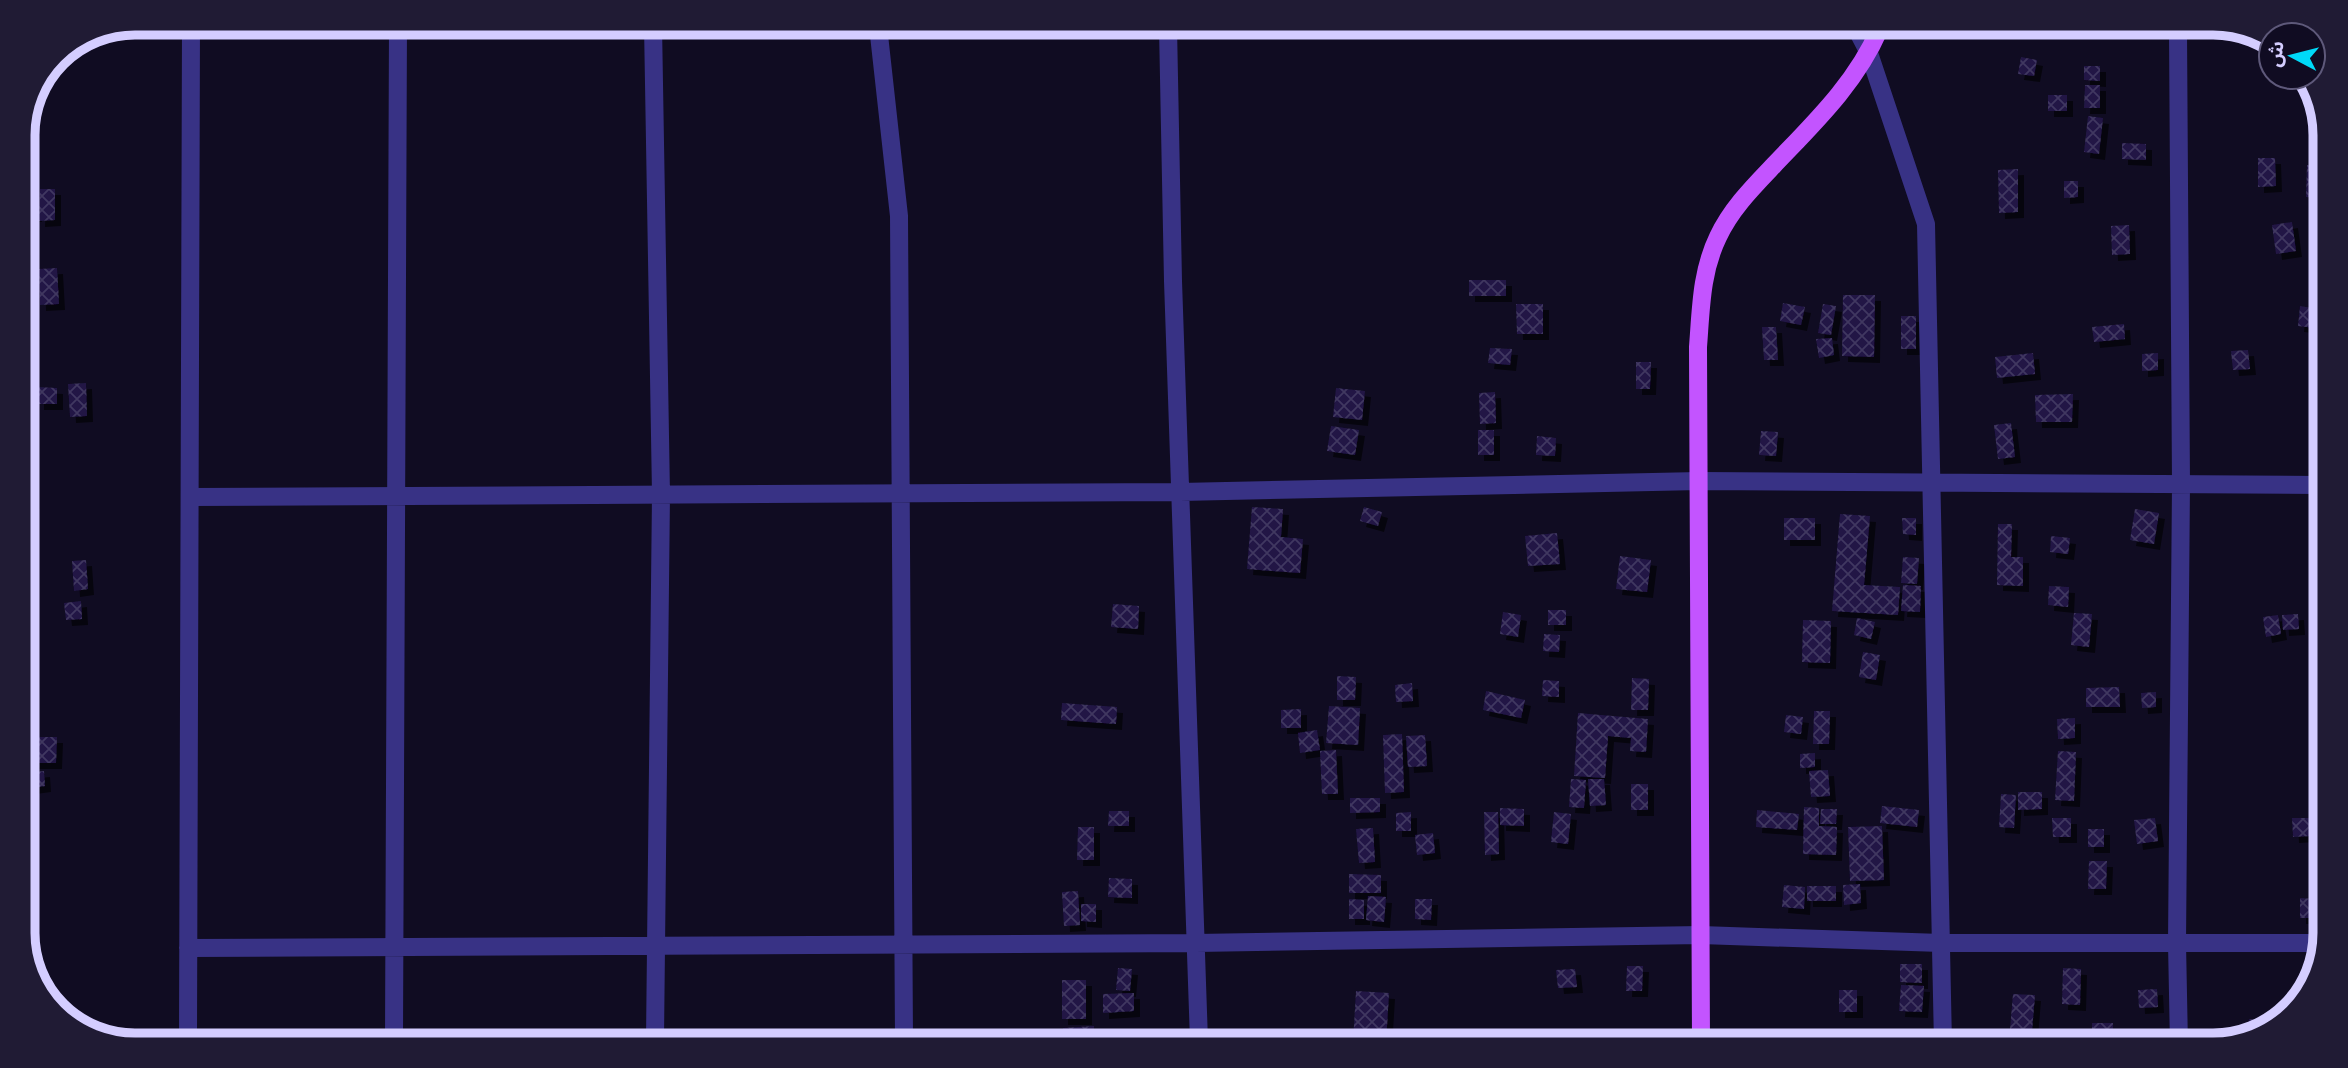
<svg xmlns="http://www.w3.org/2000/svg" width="2348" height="1068" viewBox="0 0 2348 1068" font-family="'Source Sans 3','Noto Sans Arabic',sans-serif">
<defs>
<pattern id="building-cross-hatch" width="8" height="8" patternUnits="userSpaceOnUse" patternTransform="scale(1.75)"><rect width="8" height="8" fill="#211645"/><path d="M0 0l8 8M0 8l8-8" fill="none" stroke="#403761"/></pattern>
<filter id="shadow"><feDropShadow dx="6" dy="6" stdDeviation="0" flood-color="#0009"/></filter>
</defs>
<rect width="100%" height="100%" fill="#100c22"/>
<path fill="url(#building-cross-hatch)" filter="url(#shadow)" d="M 2021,57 L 2037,60 L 2034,76 L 2018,74 Z
M 2084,66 L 2100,66 L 2100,81 L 2084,80 Z
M 2085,85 L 2100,85 L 2100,108 L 2084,108 Z
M 2048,95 L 2067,95 L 2067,111 L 2048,111 Z
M 2088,116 L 2103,118 L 2099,154 L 2084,152 Z
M 2122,143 L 2146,144 L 2146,160 L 2122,159 Z
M 2258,158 L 2275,158 L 2276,186 L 2258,187 Z
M 2307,165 L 2322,166 L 2321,198 L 2306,197 Z
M 2018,169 L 2018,212 L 1999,213 L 1998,170 Z
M 2064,181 L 2078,181 L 2078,197 L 2064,198 Z
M 40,189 L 55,189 L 55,220 L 39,221 Z
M 23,193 L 38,194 L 36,216 L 23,215 Z
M 2292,222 L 2296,251 L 2276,254 L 2272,225 Z
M 2129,225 L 2130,254 L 2112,255 L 2111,226 Z
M 57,268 L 59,304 L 40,305 L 39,269 Z
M 1469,280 L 1506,280 L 1506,296 L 1469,296 Z
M 1843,295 L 1875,295 L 1874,357 L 1842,356 Z
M 1783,303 L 1805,307 L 1801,325 L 1780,321 Z
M 1516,304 L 1543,304 L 1543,334 L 1517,334 Z
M 1823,304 L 1836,306 L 1831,335 L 1818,333 Z
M 2300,306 L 2318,309 L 2315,328 L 2298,326 Z
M 1901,316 L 1916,316 L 1916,349 L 1901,349 Z
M 2124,324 L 2125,339 L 2094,342 L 2092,327 Z
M 1762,327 L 1776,327 L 1778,360 L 1764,360 Z
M 1832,338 L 1834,355 L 1819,358 L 1816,339 Z
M 1490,348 L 1512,349 L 1510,365 L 1488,363 Z
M 2248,350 L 2250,369 L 2233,370 L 2231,351 Z
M 2033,353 L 2035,374 L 1997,378 L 1995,357 Z
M 2158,353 L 2158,370 L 2142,371 L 2142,354 Z
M 1636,362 L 1651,362 L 1650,389 L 1636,389 Z
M 86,383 L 87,416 L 70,417 L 68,384 Z
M 38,387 L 57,388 L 57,404 L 38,404 Z
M 1336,388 L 1365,391 L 1362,420 L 1333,417 Z
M 1495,392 L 1496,423 L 1480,424 L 1479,393 Z
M 2073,394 L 2072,422 L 2036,422 L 2035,395 Z
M 2011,423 L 2015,457 L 1998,459 L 1994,425 Z
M 1331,426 L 1359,430 L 1355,455 L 1327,451 Z
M 1478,430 L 1494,430 L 1494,455 L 1478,455 Z
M 1761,431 L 1778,432 L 1776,456 L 1759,455 Z
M 1537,436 L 1556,438 L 1555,456 L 1536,455 Z
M 1252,507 L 1283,509 L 1281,537 L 1303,539 L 1300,573 L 1247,569 Z
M 1364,507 L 1382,512 L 1378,526 L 1360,521 Z
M 2135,509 L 2159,513 L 2154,544 L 2130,540 Z
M 1840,514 L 1870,516 L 1864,585 L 1900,587 L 1898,615 L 1832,611 Z
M 1784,518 L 1815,518 L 1815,540 L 1784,540 Z
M 1902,518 L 1916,518 L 1916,535 L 1903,534 Z
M 1998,524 L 2012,524 L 2011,557 L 2023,557 L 2023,586 L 1997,585 Z
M 1557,533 L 1560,564 L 1528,566 L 1525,536 Z
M 2051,536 L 2070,538 L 2068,554 L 2050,552 Z
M 1620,556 L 1651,560 L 1647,592 L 1616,589 Z
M 1903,557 L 1919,558 L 1917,584 L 1901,583 Z
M 86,560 L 88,589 L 74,591 L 72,561 Z
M 1903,585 L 1921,586 L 1920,612 L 1901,611 Z
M 2049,586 L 2069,587 L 2068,607 L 2048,605 Z
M 81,601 L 82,619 L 66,620 L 64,603 Z
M 1113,604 L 1139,606 L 1138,629 L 1111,627 Z
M 1548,610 L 1566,610 L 1566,625 L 1548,625 Z
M 1503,612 L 1521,615 L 1518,637 L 1500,634 Z
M 2074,613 L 2092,614 L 2089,647 L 2071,645 Z
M 2298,614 L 2299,629 L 2283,630 L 2282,615 Z
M 2278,615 L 2281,634 L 2266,637 L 2263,617 Z
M 1857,618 L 1875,622 L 1871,639 L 1854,635 Z
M 1803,620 L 1831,621 L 1830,663 L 1802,662 Z
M 1544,634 L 1560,635 L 1559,652 L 1543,651 Z
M 1863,652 L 1880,655 L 1876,680 L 1859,677 Z
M 1337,676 L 1356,677 L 1355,700 L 1337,700 Z
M 1632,678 L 1649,679 L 1648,710 L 1631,710 Z
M 1543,680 L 1559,681 L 1559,697 L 1542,696 Z
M 1412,683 L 1413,701 L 1396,702 L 1395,685 Z
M 2119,687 L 2120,707 L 2086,707 L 2086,688 Z
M 1486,691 L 1525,700 L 1521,718 L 1483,710 Z
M 2156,692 L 2156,707 L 2142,708 L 2141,693 Z
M 1062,703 L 1117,707 L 1116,724 L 1061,720 Z
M 1329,706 L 1360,708 L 1358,745 L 1326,743 Z
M 1301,709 L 1301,728 L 1281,728 L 1281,710 Z
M 1814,711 L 1830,711 L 1829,744 L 1813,744 Z
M 1578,713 L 1648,719 L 1646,752 L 1630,751 L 1631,738 L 1608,736 L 1605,778 L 1574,776 Z
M 1786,715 L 1803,717 L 1801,734 L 1784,732 Z
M 2075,718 L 2075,738 L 2058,739 L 2057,719 Z
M 1317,730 L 1320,750 L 1300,753 L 1298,733 Z
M 1402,734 L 1404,792 L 1385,793 L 1383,735 Z
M 1425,735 L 1427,766 L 1408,767 L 1406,736 Z
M 26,737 L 57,737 L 56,763 L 25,763 Z
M 1336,750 L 1338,794 L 1322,794 L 1320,751 Z
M 2058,751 L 2076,752 L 2074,801 L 2055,800 Z
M 1815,753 L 1815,767 L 1800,768 L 1800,754 Z
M 1828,770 L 1830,796 L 1811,797 L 1809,771 Z
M 44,771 L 45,786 L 23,789 L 23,773 Z
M 1571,779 L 1586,780 L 1584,808 L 1569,807 Z
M 1588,779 L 1604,779 L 1606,805 L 1590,806 Z
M 1631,784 L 1648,784 L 1648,810 L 1631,810 Z
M 2018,792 L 2042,792 L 2042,809 L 2018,810 Z
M 2001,794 L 2016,795 L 2014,828 L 1999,827 Z
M 1350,798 L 1380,798 L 1380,812 L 1350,813 Z
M 23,804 L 32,805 L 30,822 L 23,821 Z
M 1882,806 L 1919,810 L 1917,827 L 1880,823 Z
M 1804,807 L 1819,808 L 1819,826 L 1837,827 L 1836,855 L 1803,854 Z
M 1500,808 L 1524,809 L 1524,826 L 1500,825 Z
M 1821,809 L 1837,809 L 1836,824 L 1820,824 Z
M 1757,810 L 1799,814 L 1797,830 L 1756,827 Z
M 1109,811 L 1129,811 L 1129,826 L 1108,826 Z
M 1411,812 L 1411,831 L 1396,831 L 1396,813 Z
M 1484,812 L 1498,812 L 1499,854 L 1485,855 Z
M 1554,812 L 1571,814 L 1568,844 L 1551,842 Z
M 2052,818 L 2071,818 L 2071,837 L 2053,837 Z
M 2155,818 L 2158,841 L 2137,844 L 2134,820 Z
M 2292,818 L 2309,818 L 2310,836 L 2293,837 Z
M 1882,826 L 1884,880 L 1850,881 L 1848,827 Z
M 1078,827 L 1094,827 L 1094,860 L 1077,860 Z
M 1373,828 L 1375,862 L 1359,863 L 1356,829 Z
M 2088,829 L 2104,829 L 2104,847 L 2088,847 Z
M 1433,833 L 1435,853 L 1417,855 L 1415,835 Z
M 2089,861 L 2107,861 L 2106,889 L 2088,889 Z
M 1349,874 L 1381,875 L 1381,893 L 1349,893 Z
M 1109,878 L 1132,879 L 1132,898 L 1108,897 Z
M 1860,884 L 1861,903 L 1844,905 L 1843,885 Z
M 1784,885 L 1805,887 L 1804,909 L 1782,907 Z
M 1807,886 L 1836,886 L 1836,901 L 1807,901 Z
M 1078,891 L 1080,925 L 1064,926 L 1062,892 Z
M 1368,896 L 1386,897 L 1384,922 L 1366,920 Z
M 2300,898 L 2317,899 L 2317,918 L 2300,918 Z
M 1349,899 L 1364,900 L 1364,919 L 1349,919 Z
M 1415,899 L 1432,899 L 1431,920 L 1415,919 Z
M 1081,904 L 1096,904 L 1096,922 L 1081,921 Z
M 1900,964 L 1922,964 L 1922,983 L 1900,982 Z
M 1627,966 L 1643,966 L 1642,991 L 1626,991 Z
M 1118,968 L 1132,969 L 1130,991 L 1116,990 Z
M 2063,968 L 2081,969 L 2080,1005 L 2062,1004 Z
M 1575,969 L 1577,987 L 1558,988 L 1556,970 Z
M 1062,980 L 1086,980 L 1086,1019 L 1062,1019 Z
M 1901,985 L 1924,986 L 1922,1012 L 1899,1011 Z
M 2157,989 L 2158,1007 L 2139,1008 L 2138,990 Z
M 1839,990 L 1857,990 L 1857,1012 L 1839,1012 Z
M 1356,991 L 1389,993 L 1386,1042 L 1353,1042 Z
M 1134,993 L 1134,1011 L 1103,1013 L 1103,994 Z
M 2013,994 L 2035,995 L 2032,1031 L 2010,1029 Z
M 2249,1019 L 2269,1021 L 2268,1029 L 2247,1035 Z
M 2092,1023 L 2113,1023 L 2113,1041 L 2092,1041 Z
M 1094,1026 L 1094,1041 L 1063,1041 L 1063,1028 Z
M 2118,1035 L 2144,1045 L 2114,1045 Z
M 1570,1039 L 1601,1039 L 1601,1043 L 1570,1043 Z"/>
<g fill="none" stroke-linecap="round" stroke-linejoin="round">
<path stroke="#383285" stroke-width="18" d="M 653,25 L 661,494 L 655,1039
M 878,26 L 899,216 L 904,1040
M 1168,27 L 1173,281 L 1199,1041
M 1857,30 L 1869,53 L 1926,224 L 1943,1044
M 2178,31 L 2181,484 L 2177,943 L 2179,1045
M 190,497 L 1180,492 L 1699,481 L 2321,485
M 188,948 L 1196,943 L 1701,935 L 1941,943 L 2317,943
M 188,1037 L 191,23
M 394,1038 L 398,24"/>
<path stroke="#c354ff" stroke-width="18" d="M 1701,1043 L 1698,347 C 1701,309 1701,272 1718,237 C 1731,209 1753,187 1774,165 C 1814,123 1856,83 1879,30"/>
</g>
<path d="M0 0H2348V1068H0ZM135 35H2213A100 100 0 0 1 2313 135V933A100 100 0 0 1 2213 1033H135A100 100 0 0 1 35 933V135A100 100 0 0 1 135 35Z" fill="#201b34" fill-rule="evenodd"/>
<path fill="none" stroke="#d4cdff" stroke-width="9" d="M135 35H2213A100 100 0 0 1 2313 135V933A100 100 0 0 1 2213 1033H135A100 100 0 0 1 35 933V135A100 100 0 0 1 135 35Z"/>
<g transform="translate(2292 56) rotate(277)"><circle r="33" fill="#100c22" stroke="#5e597a" stroke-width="2"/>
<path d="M0-5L12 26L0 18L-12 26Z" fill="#00d9f8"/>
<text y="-10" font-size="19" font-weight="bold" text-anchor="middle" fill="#d4cdff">ش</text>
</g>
</svg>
